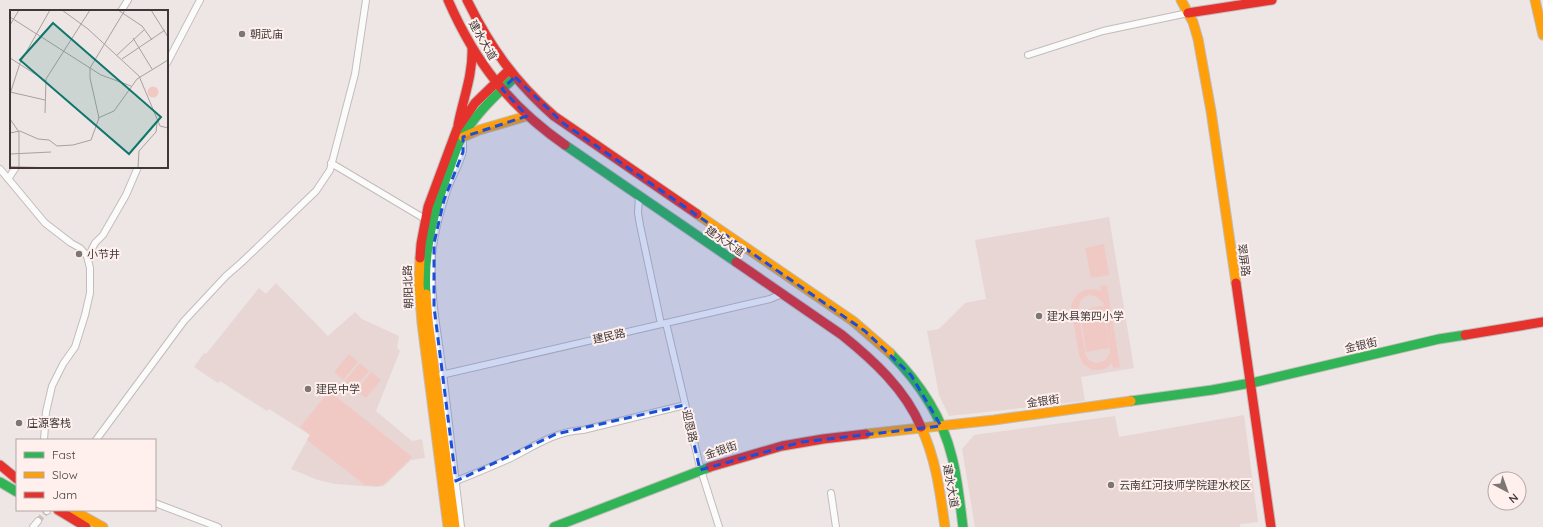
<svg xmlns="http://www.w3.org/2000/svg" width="1543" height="527" viewBox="0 0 1543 527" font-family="Quicksand,'Noto Sans SC',sans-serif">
<rect width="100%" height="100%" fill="#eee6e4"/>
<path fill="#e7d6d4" d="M 1109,217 L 1134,368 L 1081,377 L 1085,401 L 949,416 L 939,395 L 927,331 L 939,329 L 965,303 L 986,299 L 975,240 Z
M 276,283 L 328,336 L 355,312 L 362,319 L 399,336 L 397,348 L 400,351 L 376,411 L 412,441 L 422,439 L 425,458 L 411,460 L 384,486 L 377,487 L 335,484 L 318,480 L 291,469 L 310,435 L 269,409 L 267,411 L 220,381 L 218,383 L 194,367 L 204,353 L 206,354 L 259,288 L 266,294 Z
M 1244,415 L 1258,522 L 1240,524 L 1240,527 L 975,527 L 962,449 L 974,435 L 1115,416 L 1119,437 Z"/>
<path fill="#f0c9c4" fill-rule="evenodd" d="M 1104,244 L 1109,275 L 1091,278 L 1085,248 Z
M 1107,285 L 1120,367 L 1113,368 L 1112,363 L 1105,369 L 1099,370 L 1092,370 L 1083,364 L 1079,355 L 1071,306 C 1075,292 1087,286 1101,291 L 1100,286 ZM 1089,295 L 1097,297 L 1103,303 L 1110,352 C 1108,362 1094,368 1087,357 C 1084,353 1078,311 1079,305 C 1080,300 1084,297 1089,295 Z
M 1103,306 L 1109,348 L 1086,352 L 1080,310 Z
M 349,354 L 358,362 L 343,380 L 334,372 Z
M 360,363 L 369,371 L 354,389 L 345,381 Z
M 371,372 L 381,380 L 366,398 L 356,391 Z
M 329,391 L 412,457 L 385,483 L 378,486 L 365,485 L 307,440 L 310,435 L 300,427 Z"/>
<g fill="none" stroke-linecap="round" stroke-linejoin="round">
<path stroke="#cbc3c2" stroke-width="6" stroke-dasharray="6 3" stroke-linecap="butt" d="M 38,521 L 47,511"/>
<g stroke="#c2bcba" stroke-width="8">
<path id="street" d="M 121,11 L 128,0
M 1028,55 L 1103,31 L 1188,13
M 167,63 L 200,0
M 331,163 L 425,219
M 0,169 L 45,223 L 71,243 L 80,248 L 87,256 L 90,268 L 90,293 L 85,315 L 75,347 L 63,364 L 52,386 L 46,412 L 44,440
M 8,179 L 16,167
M 639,197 L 638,213 L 640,225 L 661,324
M 88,257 L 95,243 L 103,235 L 126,195 L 138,167
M 666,323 L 700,467 L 719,527
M 441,375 L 770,299 L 782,294
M 96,440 L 184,321 L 226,276 L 242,262 L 316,191 L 330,170 L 355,74 L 366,0
M 456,481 C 474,474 493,466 511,458 C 534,446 556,431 583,430 L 685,405
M 831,493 L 836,527
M 155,503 L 218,527
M 47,511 L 47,510
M 33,527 L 38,521
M 461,527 C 455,476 449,425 443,373 C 438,334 430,296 432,256 C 434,232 441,208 449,185 C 453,175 461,161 463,151 C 463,148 463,143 463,139"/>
</g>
<g stroke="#c2bcba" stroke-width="11">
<path id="fast" d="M 565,145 L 736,262
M 426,294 C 423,251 434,210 449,170 C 453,159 456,148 461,139 C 475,114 495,96 515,77
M 890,353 C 919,382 942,416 952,457 C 958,480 960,504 963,527
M 1131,401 L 1212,390 L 1256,382 L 1439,339 L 1465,335
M 0,482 L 17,492
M 554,527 L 710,467"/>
</g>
<g stroke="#c2bcba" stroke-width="11">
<path id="slow" d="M 1181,0 L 1193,22 L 1198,39 L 1211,111 L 1236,283
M 1535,0 L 1543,35
M 463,137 L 479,130 L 527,116
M 697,214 L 853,321 L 890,353
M 420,258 L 419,284 L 422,323 L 448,527
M 426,294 L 428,322 L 455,527
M 921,427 C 936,459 940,492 945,527
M 866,434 L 994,420 L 1131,401
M 58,510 L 72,510 L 103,527"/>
</g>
<g stroke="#c2bcba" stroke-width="11">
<path id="jam" d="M 448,0 C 475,62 509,106 565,145
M 467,0 C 490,47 515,82 554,116 L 697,214
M 1188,13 L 1272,0
M 458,125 C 463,99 473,75 472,48
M 420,258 L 421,244 L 428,207 L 457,129 L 475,103 L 509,70
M 736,262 L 842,335 C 873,360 905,389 921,427
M 1236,283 L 1271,527
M 1465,335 L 1543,322
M 0,465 L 17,479
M 710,467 L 782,446 L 823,439 L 866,434
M 58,510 L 86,527"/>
</g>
<use href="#street" stroke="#fcfbfb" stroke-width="6"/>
<use href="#fast" stroke="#30b455" stroke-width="9"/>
<use href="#slow" stroke="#ff9f0a" stroke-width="9"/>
<use href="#jam" stroke="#e5322d" stroke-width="9"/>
</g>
<path fill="#1d4ed8" fill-opacity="0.2" stroke="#1d4ed8" stroke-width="3" stroke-dasharray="8 5" stroke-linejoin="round" d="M 515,77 L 563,123 L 865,331 L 911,375 L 941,426 L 802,442 L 700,470 L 685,405 L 556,434 L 456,481 L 434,307 L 434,243 L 444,200 L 463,152 L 463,137 L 527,116 L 502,89 Z"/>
<g fill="#7c7674" stroke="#fff0ee" stroke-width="1.5">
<circle cx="242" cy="34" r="4"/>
<circle cx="79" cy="254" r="4"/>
<circle cx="1039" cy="316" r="4"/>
<circle cx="308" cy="389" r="4"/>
<circle cx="19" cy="423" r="4"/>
<circle cx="1111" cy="485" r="4"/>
</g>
<g text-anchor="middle" stroke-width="4" stroke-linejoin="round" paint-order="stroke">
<g font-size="11" fill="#3e3938" stroke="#fff0ee" text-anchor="start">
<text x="250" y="38">朝武庙</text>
<text x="87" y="258">小节井</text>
<text x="1047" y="320">建水县第四小学</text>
<text x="316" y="393">建民中学</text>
<text x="27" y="427">庄源客栈</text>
<text x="1119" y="489">云南红河技师学院建水校区</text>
</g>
<g font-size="11" fill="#3e3938" stroke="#fff0ee">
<text transform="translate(483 40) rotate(60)" y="4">建水大道</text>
<text transform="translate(725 241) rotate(34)" y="4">建水大道</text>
<text transform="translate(1244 260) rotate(82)" y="4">翠屏路</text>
<text transform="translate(408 287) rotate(-92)" y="4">朝阳北路</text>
<text transform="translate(609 336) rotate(-13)" y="4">建民路</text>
<text transform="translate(1361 345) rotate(-13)" y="4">金银街</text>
<text transform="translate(1043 401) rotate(-8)" y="4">金银街</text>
<text transform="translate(690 426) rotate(77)" y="4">迎恩路</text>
<text transform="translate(721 450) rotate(-18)" y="4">金银街</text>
<text transform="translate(951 486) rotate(80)" y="4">建水大道</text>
</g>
</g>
<g transform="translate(10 10)">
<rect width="158" height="158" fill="#eee6e4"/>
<path d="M137.5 82a5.5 5.5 0 1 1 11 0a5.5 5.5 0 1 1-11 0Z" fill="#f0c9c4"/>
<path fill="none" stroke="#d19f98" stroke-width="2" d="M 0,157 L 30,158"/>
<path fill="none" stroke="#a8a19f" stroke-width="1" d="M 52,0 L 78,19 L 129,66 L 150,116 L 158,118M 108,0 L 132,16 L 142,30M 141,0 L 158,27M 0,7 L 91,65 L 121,76M 0,15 L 9,0M 123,28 L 142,59M 107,45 L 135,19M 0,48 L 36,71M 112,49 L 155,20M 0,82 L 35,90M 0,84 L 10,53 L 40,0M 35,103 L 36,69 L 80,0M 88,108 L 104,101 L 127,69 L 158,50M 0,109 L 9,122 L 9,158M 0,123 L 10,121 L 28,129 L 39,130 L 47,136 L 63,135 L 81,130 L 89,108 L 80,68 L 80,58 L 115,0M 0,144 L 41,142M 128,158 L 129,141 L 146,122 L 147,113"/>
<path fill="#0f766e" fill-opacity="0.15" stroke="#0f766e" stroke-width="2" d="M 43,13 L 151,107 L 119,144 L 10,50 Z"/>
<rect width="158" height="158" fill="none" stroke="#3e3938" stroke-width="2"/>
</g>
<rect x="16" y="439" width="140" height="72" fill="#fff0ee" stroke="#b2a7a5"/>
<rect x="24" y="452" width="20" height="6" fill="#30b455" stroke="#b2a7a5"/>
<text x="52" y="459" font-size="12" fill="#3e3938">Fast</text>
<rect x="24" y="472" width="20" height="6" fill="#ff9f0a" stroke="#b2a7a5"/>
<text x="52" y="479" font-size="12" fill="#3e3938">Slow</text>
<rect x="24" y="492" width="20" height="6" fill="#e5322d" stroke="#b2a7a5"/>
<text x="52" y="499" font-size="12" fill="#3e3938">Jam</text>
<g transform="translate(1507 491) rotate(139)"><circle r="19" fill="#fff0ee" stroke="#b2a7a5"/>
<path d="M0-3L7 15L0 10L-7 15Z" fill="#7c7674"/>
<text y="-6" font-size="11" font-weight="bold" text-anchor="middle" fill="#3e3938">N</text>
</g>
</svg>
